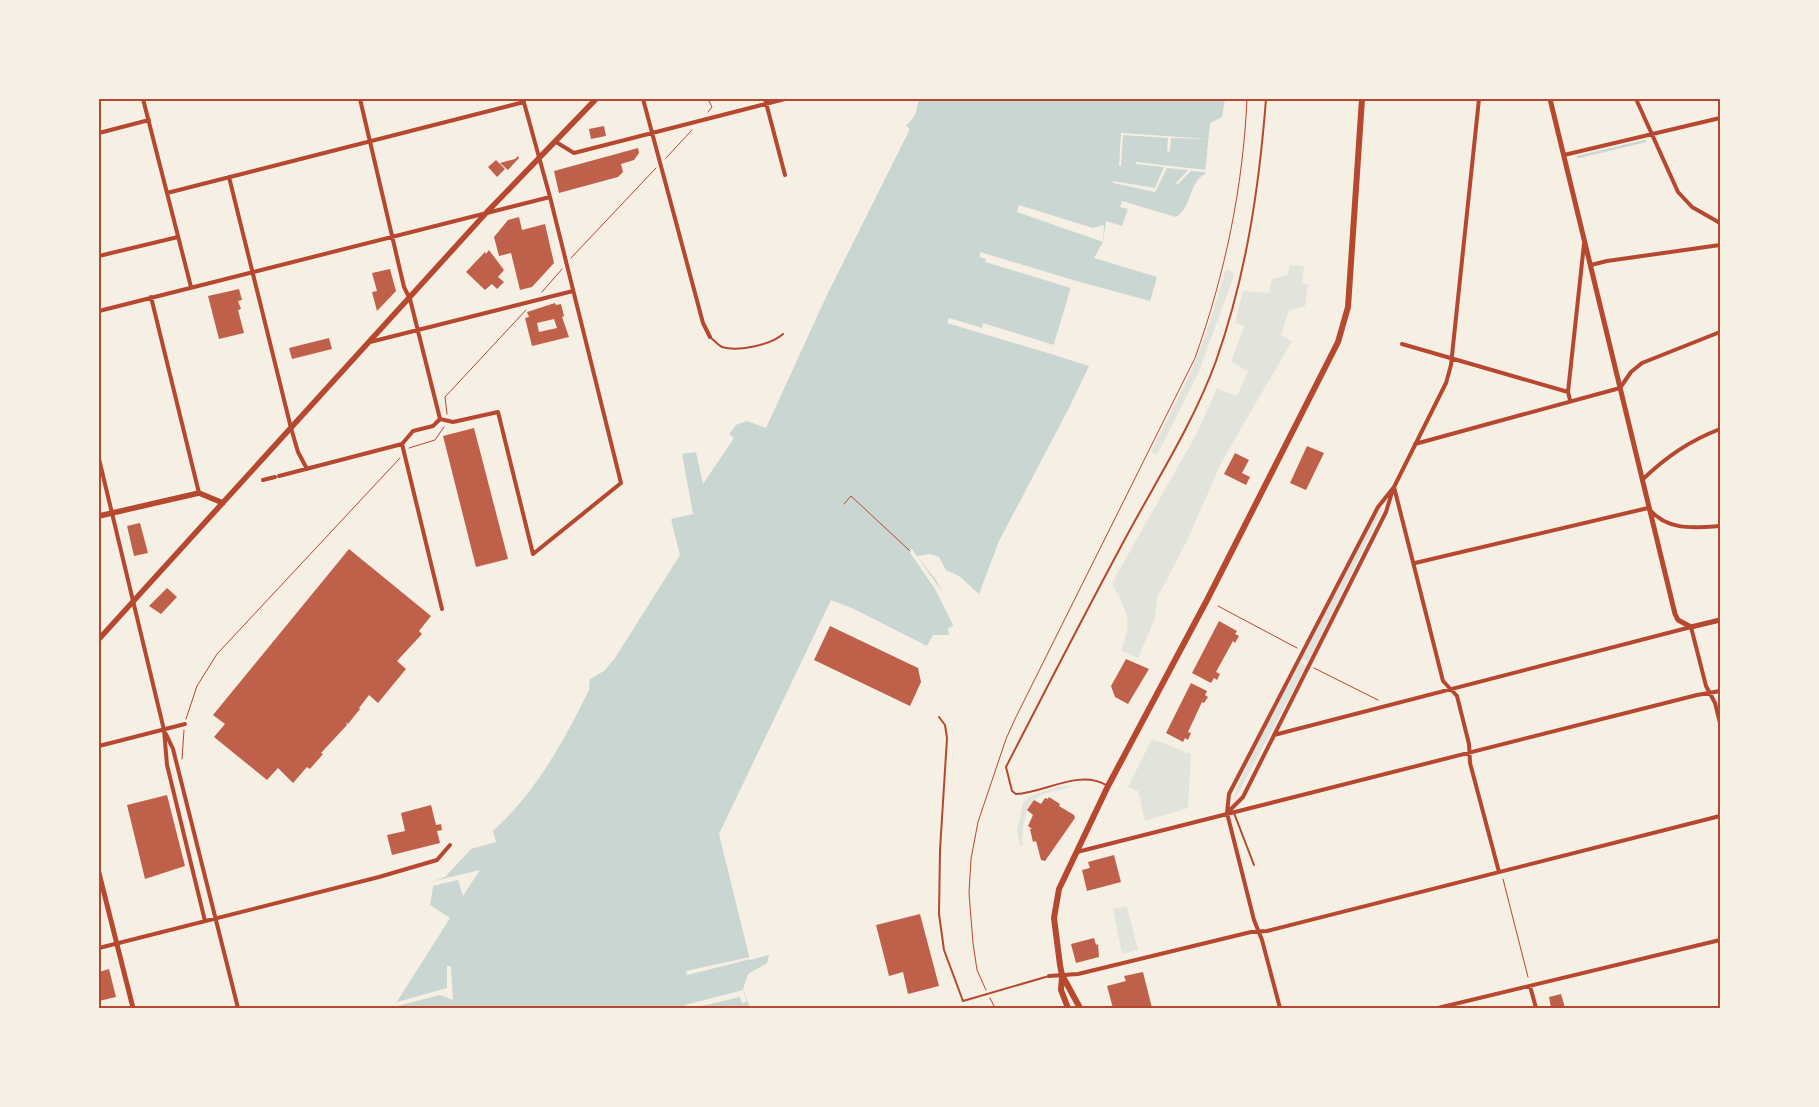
<svg xmlns="http://www.w3.org/2000/svg" width="1819" height="1107" viewBox="0 0 1819 1107" font-family="'Roboto Condensed',sans-serif">
<rect width="100%" height="100%" fill="#f6efe4"/>
<path fill="#e2e4dc" d="M 1290,265 L 1304,266 L 1302,283 L 1308,284 L 1305,306 L 1289,310 L 1281,335 L 1292,341 L 1221,463 L 1187,541 L 1157,598 L 1155,618 L 1138,658 L 1121,650 C 1134,617 1126,612 1112,583 L 1197,433 L 1217,388 L 1237,396 L 1248,371 L 1231,362 L 1244,326 L 1235,323 L 1243,291 L 1269,293 L 1272,279 L 1287,275 Z
M 1226,269 L 1233,272 L 1234,276 L 1199,371 L 1157,455 L 1151,452 L 1189,376 L 1206,334 Z
M 1380,506 L 1383,508 L 1308,662 L 1302,659 Z
M 1300,662 L 1306,666 L 1234,801 L 1234,797 C 1244,772 1254,747 1267,723 C 1278,703 1290,684 1300,662 Z
M 1152,739 L 1191,754 L 1188,808 L 1145,821 L 1138,791 L 1128,787 Z
M 1075,785 C 1051,795 1031,789 1025,819 C 1023,829 1021,835 1023,845 L 1020,846 L 1017,830 L 1023,803 L 1030,796 L 1057,787 Z
M 1127,906 L 1138,950 L 1122,954 L 1113,909 Z"/>
<path fill="#c9d6d2" d="M 919,99 L 1225,99 L 1222,117 L 1210,123 L 1205,174 C 1188,183 1193,206 1176,217 L 1122,201 L 1120,207 L 1128,209 L 1122,226 L 1106,221 L 1103,242 L 1094,258 L 1157,277 L 1150,301 L 1073,280 L 1051,354 L 1089,366 L 1070,406 L 999,541 L 979,594 L 959,576 L 946,570 L 939,557 L 930,554 L 917,556 L 936,580 L 959,623 L 948,628 L 949,635 L 933,635 L 927,646 L 854,609 L 831,600 L 719,834 L 750,960 L 769,955 L 767,963 L 748,974 L 743,989 L 750,1008 L 393,1008 L 450,918 L 430,905 L 434,881 L 445,877 L 471,849 L 496,842 L 493,831 C 536,792 564,741 589,690 L 590,679 L 604,671 L 615,658 L 680,555 L 671,519 L 693,514 L 682,454 L 696,452 L 703,484 L 734,438 L 729,434 L 736,425 L 747,421 L 766,428 L 826,297 L 910,129 L 906,126 L 915,115 Z"/>
<path fill="#f6efe4" d="M 1121,133 L 1136,134 L 1209,139 L 1171,138 L 1170,152 L 1167,151 L 1168,138 L 1123,135 L 1121,166 L 1119,166 Z
M 1136,162 L 1206,170 L 1206,172 L 1191,171 L 1177,185 L 1176,183 L 1188,170 L 1167,168 L 1155,192 L 1113,183 L 1113,181 L 1155,188 L 1164,167 L 1136,164 Z
M 1019,205 L 1093,228 L 1104,225 L 1103,242 L 1017,212 Z
M 980,252 L 1073,280 L 1071,288 L 985,262 L 986,259 L 980,257 Z
M 949,318 L 982,328 L 983,323 L 1054,345 L 1051,354 L 947,323 Z
M 912,549 L 943,593 L 959,623 L 954,627 L 935,589 L 909,551 Z
M 480,870 L 463,896 L 458,880 L 433,886 L 434,881 Z
M 768,953 L 771,954 L 687,975 L 686,971 Z
M 447,966 L 451,966 L 453,1000 L 440,995 L 393,1007 L 397,1002 L 447,988 Z
M 743,990 L 747,1002 L 742,1003 L 740,997 L 693,1008 L 686,1008 L 685,1005 Z"/>
<g fill="none" stroke-linecap="round" stroke-linejoin="round">
<path stroke="#c9d6d2" stroke-width="2.5" d="M 1578,157 L 1645,141"/>
</g>
<path fill="#bf614a" fill-rule="evenodd" d="M 604,126 L 606,136 L 591,139 L 589,129 Z
M 638,148 L 639,153 L 634,160 L 621,164 L 623,172 L 618,177 L 559,193 L 554,171 Z
M 518,156 L 519,158 L 508,170 L 500,163 L 515,159 Z
M 496,160 L 505,169 L 497,177 L 488,167 Z
M 519,217 L 522,230 L 545,224 L 554,263 L 532,287 L 520,290 L 511,253 L 499,256 L 494,237 L 508,220 Z
M 489,250 L 504,270 L 498,277 L 504,282 L 497,289 L 492,284 L 485,290 L 466,272 L 485,252 L 486,254 Z
M 390,269 L 396,291 L 377,311 L 372,292 L 377,291 L 372,273 Z
M 239,289 L 242,300 L 238,301 L 241,309 L 238,310 L 244,333 L 219,339 L 208,296 Z
M 555,303 L 556,305 L 561,304 L 564,316 L 562,317 L 569,337 L 532,346 L 525,318 L 529,317 L 527,312 ZM 554,319 L 557,328 L 539,332 L 537,323 Z
M 329,338 L 332,349 L 292,359 L 289,348 Z
M 474,428 L 508,559 L 476,567 L 443,436 Z
M 1307,446 L 1324,453 L 1306,490 L 1290,483 Z
M 1235,453 L 1249,460 L 1242,473 L 1250,477 L 1246,485 L 1224,474 Z
M 140,523 L 148,553 L 134,556 L 127,526 Z
M 349,549 L 431,616 L 419,631 L 422,634 L 397,661 L 406,669 L 378,703 L 369,695 L 359,708 L 360,709 L 348,724 L 346,722 L 347,725 L 321,753 L 323,754 L 310,769 L 307,767 L 293,783 L 278,768 L 267,780 L 214,737 L 225,724 L 213,715 Z
M 167,588 L 177,597 L 161,614 L 149,606 Z
M 1219,621 L 1237,631 L 1235,634 L 1239,636 L 1235,643 L 1233,641 L 1216,672 L 1220,674 L 1217,680 L 1214,678 L 1211,683 L 1192,673 Z
M 830,626 L 918,668 L 921,682 L 910,706 L 814,660 Z
M 1126,659 L 1149,669 L 1128,704 L 1115,697 L 1111,686 Z
M 1191,683 L 1207,691 L 1205,695 L 1208,697 L 1204,703 L 1202,702 L 1188,732 L 1191,733 L 1188,740 L 1185,738 L 1183,742 L 1166,733 Z
M 167,795 L 185,866 L 145,879 L 127,805 Z
M 1049,797 L 1060,804 L 1059,806 L 1074,815 L 1075,818 L 1045,861 L 1041,860 L 1036,841 L 1033,842 L 1030,829 L 1032,829 L 1028,826 L 1033,815 L 1027,810 L 1034,800 L 1041,804 L 1045,798 L 1048,799 Z
M 431,805 L 436,825 L 441,824 L 442,830 L 437,831 L 440,843 L 392,855 L 387,835 L 405,831 L 401,813 Z
M 1114,855 L 1121,882 L 1087,891 L 1082,870 L 1090,868 L 1088,862 Z
M 920,914 L 939,986 L 908,994 L 903,972 L 889,976 L 876,925 Z
M 1094,938 L 1096,945 L 1098,944 L 1099,957 L 1076,963 L 1071,944 Z
M 109,969 L 116,997 L 99,1001 L 99,972 Z
M 1143,972 L 1152,1008 L 1113,1008 L 1107,986 L 1126,981 L 1124,976 Z
M 1561,994 L 1565,1008 L 1551,1008 L 1549,997 Z"/>
<g fill="none" stroke-linecap="round" stroke-linejoin="round">
<path stroke="#b5482f" stroke-width="1" d="M 708,99 L 712,107 L 708,112
M 666,158 L 692,130
M 571,258 L 656,168
M 542,292 L 562,269
M 447,414 L 445,397 L 526,310
M 409,448 L 435,440 L 444,427
M 844,504 L 851,496 L 910,551
M 1218,606 L 1297,648
M 1314,668 L 1378,700
M 186,719 L 197,686 L 217,654 L 400,458
M 182,759 L 184,730
M 1503,879 L 1528,977
M 986,990 L 977,970 L 973,943 L 969,893 L 971,859 L 978,822 L 1006,739 L 1015,719 L 1195,358 C 1225,274 1243,188 1247,99
M 990,998 L 995,1008"/>
<path stroke="#b5482f" stroke-width="2" d="M 710,337 C 714,340 718,345 722,347 C 737,352 771,345 783,334
M 939,717 L 945,725 L 947,738 L 940,850 L 939,914 L 944,950 L 963,1001 L 1049,976
M 1106,785 C 1079,769 1044,793 1016,794 L 1012,791 L 1006,767 C 1045,691 1084,615 1125,539 C 1156,481 1193,424 1216,361 C 1246,276 1259,189 1266,99
M 1234,813 L 1254,865"/>
<path stroke="#b5482f" stroke-width="4" d="M 143,99 L 191,287
M 360,99 L 404,287 L 410,299 L 440,419
M 643,99 L 703,323 L 710,337
M 765,99 L 785,175
M 1636,99 L 1678,192 L 1692,207 L 1720,223
M 99,133 L 149,120
M 556,142 L 574,153 L 785,99
M 1564,155 L 1720,118
M 229,177 L 291,428 L 298,452 L 307,469
M 167,193 L 524,102
M 99,256 L 178,237
M 1591,265 L 1607,261 L 1720,245
M 151,297 L 199,493
M 99,311 L 550,197
M 370,342 L 573,291
M 1402,344 L 1568,392
M 1570,400 L 1568,392 L 1584,244
M 440,419 L 453,422 L 498,412 L 533,554 L 621,483 L 550,197 L 523,99
M 402,444 L 442,609
M 1415,444 L 1620,388 L 1631,372 L 1642,363 L 1720,332
M 99,459 L 164,730 L 167,765 L 205,921
M 279,476 L 402,444 L 413,431 L 433,426 L 440,419
M 263,480 L 275,477
M 1642,480 C 1666,457 1689,441 1720,429
M 1394,487 L 1443,681 L 1457,696 L 1469,744 L 1470,763 L 1499,872
M 1415,563 L 1648,508 C 1667,531 1693,528 1720,526
M 166,734 L 173,749 L 238,1008
M 1274,735 L 1691,627 L 1706,686 L 1715,703 L 1720,723
M 99,746 L 185,724
M 1227,813 L 1243,797 L 1386,512 L 1393,489
M 1077,852 L 1697,695 L 1720,691
M 99,948 L 379,877 L 437,860 L 450,845
M 1049,976 L 1078,974 L 1251,932 L 1267,931 L 1720,816
M 1530,986 L 1536,1008
M 1280,1008 L 1262,940 L 1254,920 L 1227,813 L 1229,794 L 1378,507 L 1394,487 L 1446,383 L 1451,365 L 1479,99
M 1438,1008 L 1720,940"/>
<path stroke="#b5482f" stroke-width="5" d="M 1550,99 L 1675,614 L 1678,620 L 1691,627 L 1720,620
M 99,873 L 133,1008"/>
<path stroke="#b5482f" stroke-width="5.5" d="M 99,516 L 199,493 L 223,503
M 99,639 L 487,212 L 596,99"/>
<path stroke="#b5482f" stroke-width="6" d="M 1062,977 L 1061,990 L 1068,1008
M 1080,1008 L 1062,975 L 1060,965 L 1054,918 L 1059,889 L 1108,786 L 1207,600 L 1338,342 L 1348,307 L 1362,99"/>
</g>
<rect width="1819" height="1107" fill="none" stroke="#f6efe4" stroke-width="200"/>
<rect x="100" y="100" width="1619" height="907" fill="none" stroke="#b5482f" stroke-width="2"/>
</svg>
